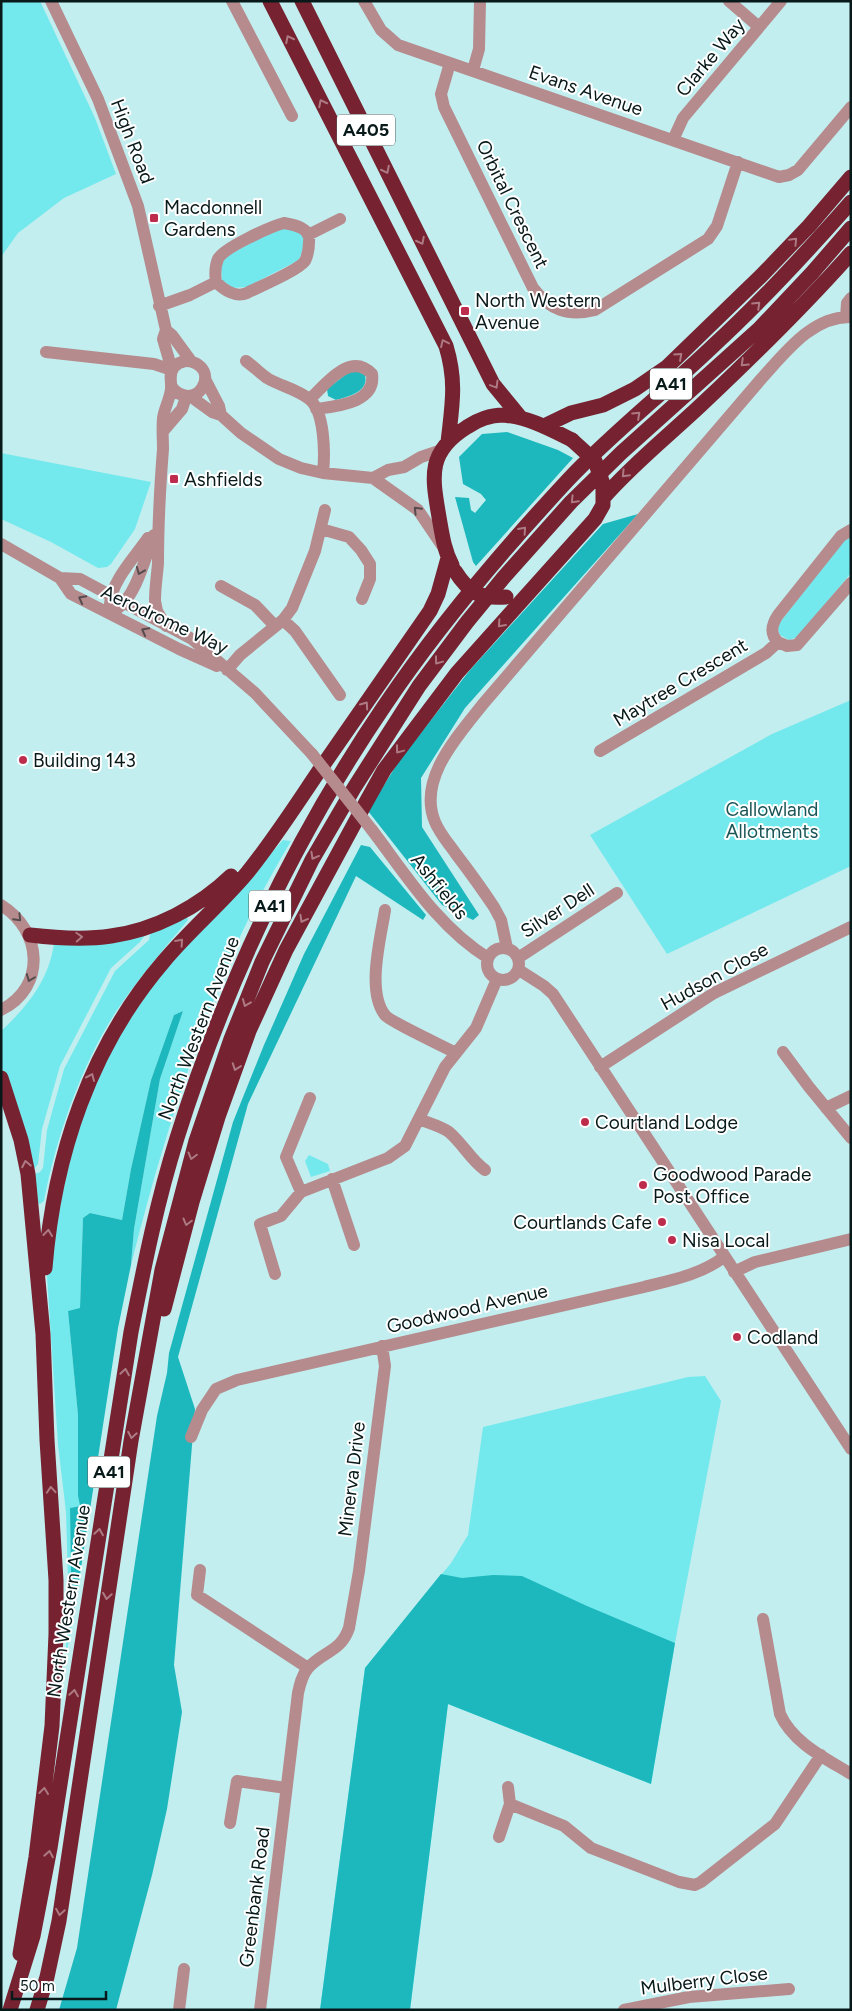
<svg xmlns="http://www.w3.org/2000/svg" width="852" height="2011" viewBox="0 0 852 2011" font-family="Figtree,sans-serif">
<rect width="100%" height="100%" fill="#c2eeef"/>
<path fill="#74e9ed" d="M 1,1 L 40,1 L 95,118 L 116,174 L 64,198 L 18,233 L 1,257 Z
M 277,229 L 297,229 L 306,240 L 299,260 L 247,287 L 232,288 L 222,280 L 221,268 L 225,257 Z
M 1,453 L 151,482 L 135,529 L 111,564 L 107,567 L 98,568 L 51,542 L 1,519 Z
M 851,536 L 851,573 L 798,637 L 789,640 L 780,635 L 778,630 L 778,625 L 844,540 Z
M 851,700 L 851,866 L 667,954 L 590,835 L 772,734 Z
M 283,840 L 291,841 C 271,875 251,911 235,948 C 191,1051 158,1157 131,1265 L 134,1229 L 160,1079 L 183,1011 L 174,1015 L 151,1080 L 131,1169 L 122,1220 L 90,1213 L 83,1218 L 80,1309 L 68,1311 L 78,1415 L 78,1496 L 80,1506 L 70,1508 L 71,1580 L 69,1618 L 72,1618 L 75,1607 L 67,1650 L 66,1649 L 68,1581 L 66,1512 L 58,1445 L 47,1276 L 49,1255 L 81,1109 L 138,1000 Z
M 185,914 L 188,920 C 163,950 137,980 115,1013 C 80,1068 56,1138 44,1201 L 40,1204 L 35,1201 L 31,1176 L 40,1172 L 43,1168 L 47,1130 L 64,1069 L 115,971 L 149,940 L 151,929 Z
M 145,935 L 140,942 L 111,968 L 60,1066 L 42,1129 L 38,1164 L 34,1169 L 1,1065 L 1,1031 C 27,1007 50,979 54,942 Z
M 309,1155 L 328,1164 L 330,1171 L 311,1177 L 305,1161 Z
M 705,1376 L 721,1401 L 675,1643 L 651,1784 L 448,1704 L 410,2010 L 320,2010 L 365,1668 L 451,1563 L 468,1535 L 483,1427 L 688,1377 Z"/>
<path fill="#1db8bd" d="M 357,371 L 365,375 C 369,392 349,396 336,400 L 328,396 L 327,389 L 349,372 Z
M 507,432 L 558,450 L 573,458 L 476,566 L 473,562 L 455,497 L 469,498 L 471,510 L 475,513 L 486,500 L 481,494 L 463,484 L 459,457 L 482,434 Z
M 638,514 L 465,708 L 421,778 L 422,827 L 479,915 L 473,920 L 442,905 L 368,811 L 399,761 L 470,670 L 603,524 Z
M 361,845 L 370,847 L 426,915 L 423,920 L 356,876 L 248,1104 L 178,1357 L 195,1409 L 174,1665 L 182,1712 L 167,1809 L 152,1875 L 116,2010 L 59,2010 L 77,1948 L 157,1416 L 167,1373 L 169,1353 L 233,1122 L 264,1045 L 304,954 Z
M 183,1011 L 160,1079 L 134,1229 L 131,1265 L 118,1328 L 75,1607 L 72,1618 L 69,1618 L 71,1580 L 70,1508 L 80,1506 L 78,1496 L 78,1415 L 68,1311 L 80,1308 L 83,1218 L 90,1213 L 122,1220 L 131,1169 L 151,1080 L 174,1015 Z
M 441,1574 L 462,1578 L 493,1575 L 522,1576 L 587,1606 L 675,1643 L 651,1784 L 448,1704 L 410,2010 L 320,2010 L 365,1668 Z"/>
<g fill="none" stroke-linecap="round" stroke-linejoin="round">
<path stroke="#b68b8e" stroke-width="12" d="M 51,1 L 98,99 L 138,206 L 166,330 L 163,339 L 172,370
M 232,1 L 292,116
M 364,1 L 381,30 L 398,45 L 779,177 L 789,175 L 798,170 L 851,107
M 729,1 L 759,27
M 450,63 L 441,94 L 444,107 L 533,288 C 550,310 568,317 595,310 L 708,239 L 717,226 L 738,162
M 473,70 L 479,49 L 480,1
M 673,140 L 683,118 L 781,1
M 308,235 L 340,219
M 159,306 L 190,295 L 216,282 C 224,290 236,298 247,293 C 259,287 299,270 305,261 C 308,255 309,248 309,242 C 311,228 295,225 284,223 C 272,226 223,248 218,259 C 215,266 215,275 216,282
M 846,317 L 847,303 L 851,298
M 166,330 L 172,335 L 191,361
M 46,352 L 154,364 L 172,370
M 246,361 C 253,366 260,373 267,378 C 280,386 297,389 309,399 C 325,411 325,454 323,473
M 205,379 L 219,406 L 221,415
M 190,396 L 212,412 L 221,415 L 241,433 L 279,459 L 301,468 L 323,473 L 373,478 L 418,510 L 443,547
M 310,399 C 326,384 350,351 372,374 C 376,403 337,406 316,409
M 164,430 L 182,409 L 186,397
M 373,478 L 388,470 L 404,467 L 421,457 L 442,450
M 321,529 L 349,537 L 361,550 L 370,564 L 370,579 L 362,599
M 1,544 L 60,578 L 71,594 L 179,649 L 217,666
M 60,578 L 80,579 L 192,639 L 255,693 L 312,754
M 221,586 L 255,605 L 275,626
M 110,604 C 112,580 135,557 148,538
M 118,608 C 136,596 146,555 154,535
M 283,620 L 295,631 L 340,695
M 166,626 L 157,611 L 155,601 C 155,588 157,576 158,563 C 158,525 160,487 163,449 C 163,439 162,428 163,418 C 164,409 170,399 171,389 C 172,381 168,375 174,367 C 186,353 211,366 204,384 C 198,400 180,399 171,386
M 778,642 C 769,633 772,624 778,615 L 841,536 L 851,530
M 227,670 L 240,655 L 283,620 L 292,608 L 315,551 L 325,510
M 600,751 L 766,653 L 778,642 L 787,646 L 797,645 L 851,583
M 372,830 C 407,876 438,927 488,958
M 1,905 C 42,930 47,987 1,1010
M 385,910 C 381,937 366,991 385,1015 C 389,1021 445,1047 456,1053
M487 964a16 16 0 1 1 32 0a16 16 0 1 1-32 0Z
M 507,948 L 501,920 L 494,907 C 482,889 469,871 456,854 C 449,844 440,834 435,822 C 417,779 458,736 483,704 L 762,378 C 785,353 812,316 851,317
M 518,958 L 617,893
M 519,970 L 544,986 L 553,994 L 851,1449
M 783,1052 L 809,1087 L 851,1138
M 600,1067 L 714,993 L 851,927
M 826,1108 L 851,1096
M 419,1119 C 428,1123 441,1126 449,1132 C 463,1144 471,1160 485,1170
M 332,1179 L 354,1245
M 301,1192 L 286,1157 L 310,1098
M 734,1272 L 755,1262 L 851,1239
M 275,1274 L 260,1224 L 281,1216 L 301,1192 L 388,1158 L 405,1146 L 445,1067 L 476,1028 L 497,979
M 191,1437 L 202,1410 L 216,1389 L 237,1380 L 644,1287 C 672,1280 700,1275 724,1257
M 200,1570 L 197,1595 L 308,1668
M 763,1619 L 780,1714 C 793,1743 825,1758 851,1774
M 510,1804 L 564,1826 L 591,1848 L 679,1882 L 695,1885 L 701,1882 L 775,1824 L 821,1755
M 230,1823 L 237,1781 L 286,1788
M 499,1837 L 510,1804 L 508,1787
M 179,2010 L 184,1969
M 260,2010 L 298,1693 C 300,1684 302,1675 308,1668 C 323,1651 341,1652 349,1628 L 359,1571 L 385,1366 L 382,1346
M 624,2010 L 689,1997 L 789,1989"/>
<path stroke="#762231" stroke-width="15" d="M 270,1 L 446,346 C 457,382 452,406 448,442
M 302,1 L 493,384 L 520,417
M 544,426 L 571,413 L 603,405 L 635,389 L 667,367 L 761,276 L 809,226 L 851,177
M 604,497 C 634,463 668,436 701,405 C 753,356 804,306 851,253
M 452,565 C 444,550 442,534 439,517 C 432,476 427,452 467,427 C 477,420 491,415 503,415 C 528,417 550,429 572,440
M 30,935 C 56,938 85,940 111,936 C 155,930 199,907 231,876
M 1,1078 L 21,1140 L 28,1174 L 43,1334 L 47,1440 L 56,1580 L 56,1634 L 52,1726 L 36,1857 L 20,1954
M 45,1268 C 54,1156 90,1047 164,961 C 190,930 221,904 247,873 C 273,841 296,805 319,771 C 356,718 393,664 430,611 L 438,594 L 448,558
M 164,1309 L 192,1202 L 218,1117 L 249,1031 L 286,950 L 365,804 L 384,770 L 457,673 L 595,519 L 603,505 L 603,484
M 10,2010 L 33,1936 L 50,1848 L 131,1332 C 144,1267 157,1201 177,1138 C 225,985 295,837 385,705 C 439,625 501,552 567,481 C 612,433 665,392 713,346 C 762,301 807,252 851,202
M 37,2010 L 47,1977 L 59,1921 L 131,1441 L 162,1270 L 196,1141 L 231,1039 L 262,962 L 312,860 L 354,788 L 419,686 L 467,622 L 504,577 L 571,502 L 621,453 L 760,328 L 812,273 L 851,228"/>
<path stroke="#b68b8e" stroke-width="12" d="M 312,754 L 372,830"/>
<path stroke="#762231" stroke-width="15" d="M 572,440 L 595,461 L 603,484
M 455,571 C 469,593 480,599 506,597"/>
</g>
<defs><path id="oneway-chevron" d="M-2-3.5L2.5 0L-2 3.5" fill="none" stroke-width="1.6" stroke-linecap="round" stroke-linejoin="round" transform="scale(1.25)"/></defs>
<g stroke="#ad7a83">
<use href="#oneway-chevron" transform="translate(289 39) rotate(-117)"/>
<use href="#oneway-chevron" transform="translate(322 103) rotate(-117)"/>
<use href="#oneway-chevron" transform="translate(386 170) rotate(63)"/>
<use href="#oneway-chevron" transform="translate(421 241) rotate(63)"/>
<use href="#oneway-chevron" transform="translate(794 241) rotate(-46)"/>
<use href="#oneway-chevron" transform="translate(757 305) rotate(-44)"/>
<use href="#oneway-chevron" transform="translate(444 343) rotate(-115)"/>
<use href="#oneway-chevron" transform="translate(679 356) rotate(-42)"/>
<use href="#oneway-chevron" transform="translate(744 363) rotate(136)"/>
<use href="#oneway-chevron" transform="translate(495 385) rotate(59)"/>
<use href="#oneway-chevron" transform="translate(637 415) rotate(-43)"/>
<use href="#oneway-chevron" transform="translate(625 474) rotate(134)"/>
<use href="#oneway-chevron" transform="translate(574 500) rotate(134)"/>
<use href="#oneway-chevron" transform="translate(523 530) rotate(-48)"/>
<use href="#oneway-chevron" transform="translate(501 624) rotate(132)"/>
<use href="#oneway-chevron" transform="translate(438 661) rotate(127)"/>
<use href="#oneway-chevron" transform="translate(365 705) rotate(-55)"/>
<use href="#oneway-chevron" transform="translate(399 750) rotate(127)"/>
<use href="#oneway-chevron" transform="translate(314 856) rotate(119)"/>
<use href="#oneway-chevron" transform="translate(303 919) rotate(119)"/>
<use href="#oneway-chevron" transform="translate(79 937) rotate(-3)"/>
<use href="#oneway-chevron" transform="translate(180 942) rotate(-48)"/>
<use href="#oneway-chevron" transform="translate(246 1003) rotate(112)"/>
<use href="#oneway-chevron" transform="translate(236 1067) rotate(110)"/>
<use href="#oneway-chevron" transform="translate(91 1077) rotate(-66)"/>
<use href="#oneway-chevron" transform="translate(192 1156) rotate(105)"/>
<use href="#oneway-chevron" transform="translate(26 1164) rotate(-101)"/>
<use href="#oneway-chevron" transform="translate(187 1222) rotate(105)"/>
<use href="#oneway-chevron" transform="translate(48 1233) rotate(-84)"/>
<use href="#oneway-chevron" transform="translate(125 1372) rotate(-81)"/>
<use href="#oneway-chevron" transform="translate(132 1435) rotate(100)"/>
<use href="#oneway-chevron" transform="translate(51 1490) rotate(-94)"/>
<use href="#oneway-chevron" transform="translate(99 1532) rotate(-81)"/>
<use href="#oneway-chevron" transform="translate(107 1596) rotate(99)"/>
<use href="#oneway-chevron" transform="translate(74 1693) rotate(-81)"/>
<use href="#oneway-chevron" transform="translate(44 1791) rotate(-83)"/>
<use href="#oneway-chevron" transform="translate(49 1854) rotate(-80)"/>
<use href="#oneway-chevron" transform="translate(60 1912) rotate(99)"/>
</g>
<g stroke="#564c4e">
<use href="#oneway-chevron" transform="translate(417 510) rotate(-134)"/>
<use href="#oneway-chevron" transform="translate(140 571) rotate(112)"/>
<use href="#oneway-chevron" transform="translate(82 599) rotate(-152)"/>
<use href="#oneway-chevron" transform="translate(145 631) rotate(-152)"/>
<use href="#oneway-chevron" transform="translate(18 918) rotate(46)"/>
<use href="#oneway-chevron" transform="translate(30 978) rotate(111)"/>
</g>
<g fill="#bd2c4c" stroke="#fff" stroke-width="2">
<rect x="149" y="213" width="10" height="10" rx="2.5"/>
<rect x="460" y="306" width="10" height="10" rx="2.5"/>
<rect x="169" y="474" width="10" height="10" rx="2.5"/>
<circle cx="23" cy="760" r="5"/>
<circle cx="585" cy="1122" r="5"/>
<circle cx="643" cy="1185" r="5"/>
<circle cx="662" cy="1222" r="5"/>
<circle cx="672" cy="1240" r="5"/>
<circle cx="737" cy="1337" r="5"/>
</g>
<g text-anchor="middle" stroke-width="4" stroke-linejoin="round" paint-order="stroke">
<g fill="#fff" stroke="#525e5f" stroke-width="1">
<rect x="337" y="114.5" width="58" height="31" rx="4"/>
<rect x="650" y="368.5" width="42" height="31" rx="4"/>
<rect x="249" y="890.5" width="42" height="31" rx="4"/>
<rect x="88" y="1456.5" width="42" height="31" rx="4"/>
</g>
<g font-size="18" font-weight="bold" fill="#08191a">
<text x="366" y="136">A405</text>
<text x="671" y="390">A41</text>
<text x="270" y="912">A41</text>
<text x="109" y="1478">A41</text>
</g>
<g font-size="19" fill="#08191a" stroke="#fff">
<text transform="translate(710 57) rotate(-50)" y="7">Clarke Way</text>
<text transform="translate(586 90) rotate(19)" y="7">Evans Avenue</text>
<text transform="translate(133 141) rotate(69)" y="7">High Road</text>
<text transform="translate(513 204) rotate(64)" y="7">Orbital Crescent</text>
<text transform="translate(165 619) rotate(25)" y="7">Aerodrome Way</text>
<text transform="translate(680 682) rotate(-31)" y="7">Maytree Crescent</text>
<text transform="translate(440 886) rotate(51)" y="7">Ashfields</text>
<text transform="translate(557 910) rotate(-33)" y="7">Silver Dell</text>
<text transform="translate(714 976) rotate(-29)" y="7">Hudson Close</text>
<text transform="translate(198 1028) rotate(-69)" y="7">North Western Avenue</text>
<text transform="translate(467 1308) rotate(-13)" y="7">Goodwood Avenue</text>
<text transform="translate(351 1479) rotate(-83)" y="7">Minerva Drive</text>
<text transform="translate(68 1601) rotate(-81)" y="7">North Western Avenue</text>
<text transform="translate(254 1897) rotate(-83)" y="7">Greenbank Road</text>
<text transform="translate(704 1980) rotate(-7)" y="7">Mulberry Close</text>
</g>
<g font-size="19" fill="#08191a" stroke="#fff" text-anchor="start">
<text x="164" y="214">Macdonnell<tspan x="164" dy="22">Gardens</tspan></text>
<text x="475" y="307">North Western<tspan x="475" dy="22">Avenue</tspan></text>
<text x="184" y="486">Ashfields</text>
<text x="33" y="767">Building 143</text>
<text x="595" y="1129">Courtland Lodge</text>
<text x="653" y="1181">Goodwood Parade<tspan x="653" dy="22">Post Office</tspan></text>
<text x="652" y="1229" text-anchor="end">Courtlands Cafe</text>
<text x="682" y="1247">Nisa Local</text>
<text x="747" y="1344">Codland</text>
</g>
<g font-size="19" fill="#1b5557" stroke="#fff">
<text x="772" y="816">Callowland<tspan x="772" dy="22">Allotments</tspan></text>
</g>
</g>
<rect width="852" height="2011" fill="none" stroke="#08191a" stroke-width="5"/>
<path d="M12 1991v8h94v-8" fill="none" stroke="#08191a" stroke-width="2.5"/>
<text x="20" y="1991" font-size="15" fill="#08191a" stroke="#ffffff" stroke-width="4" paint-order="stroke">50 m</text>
</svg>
